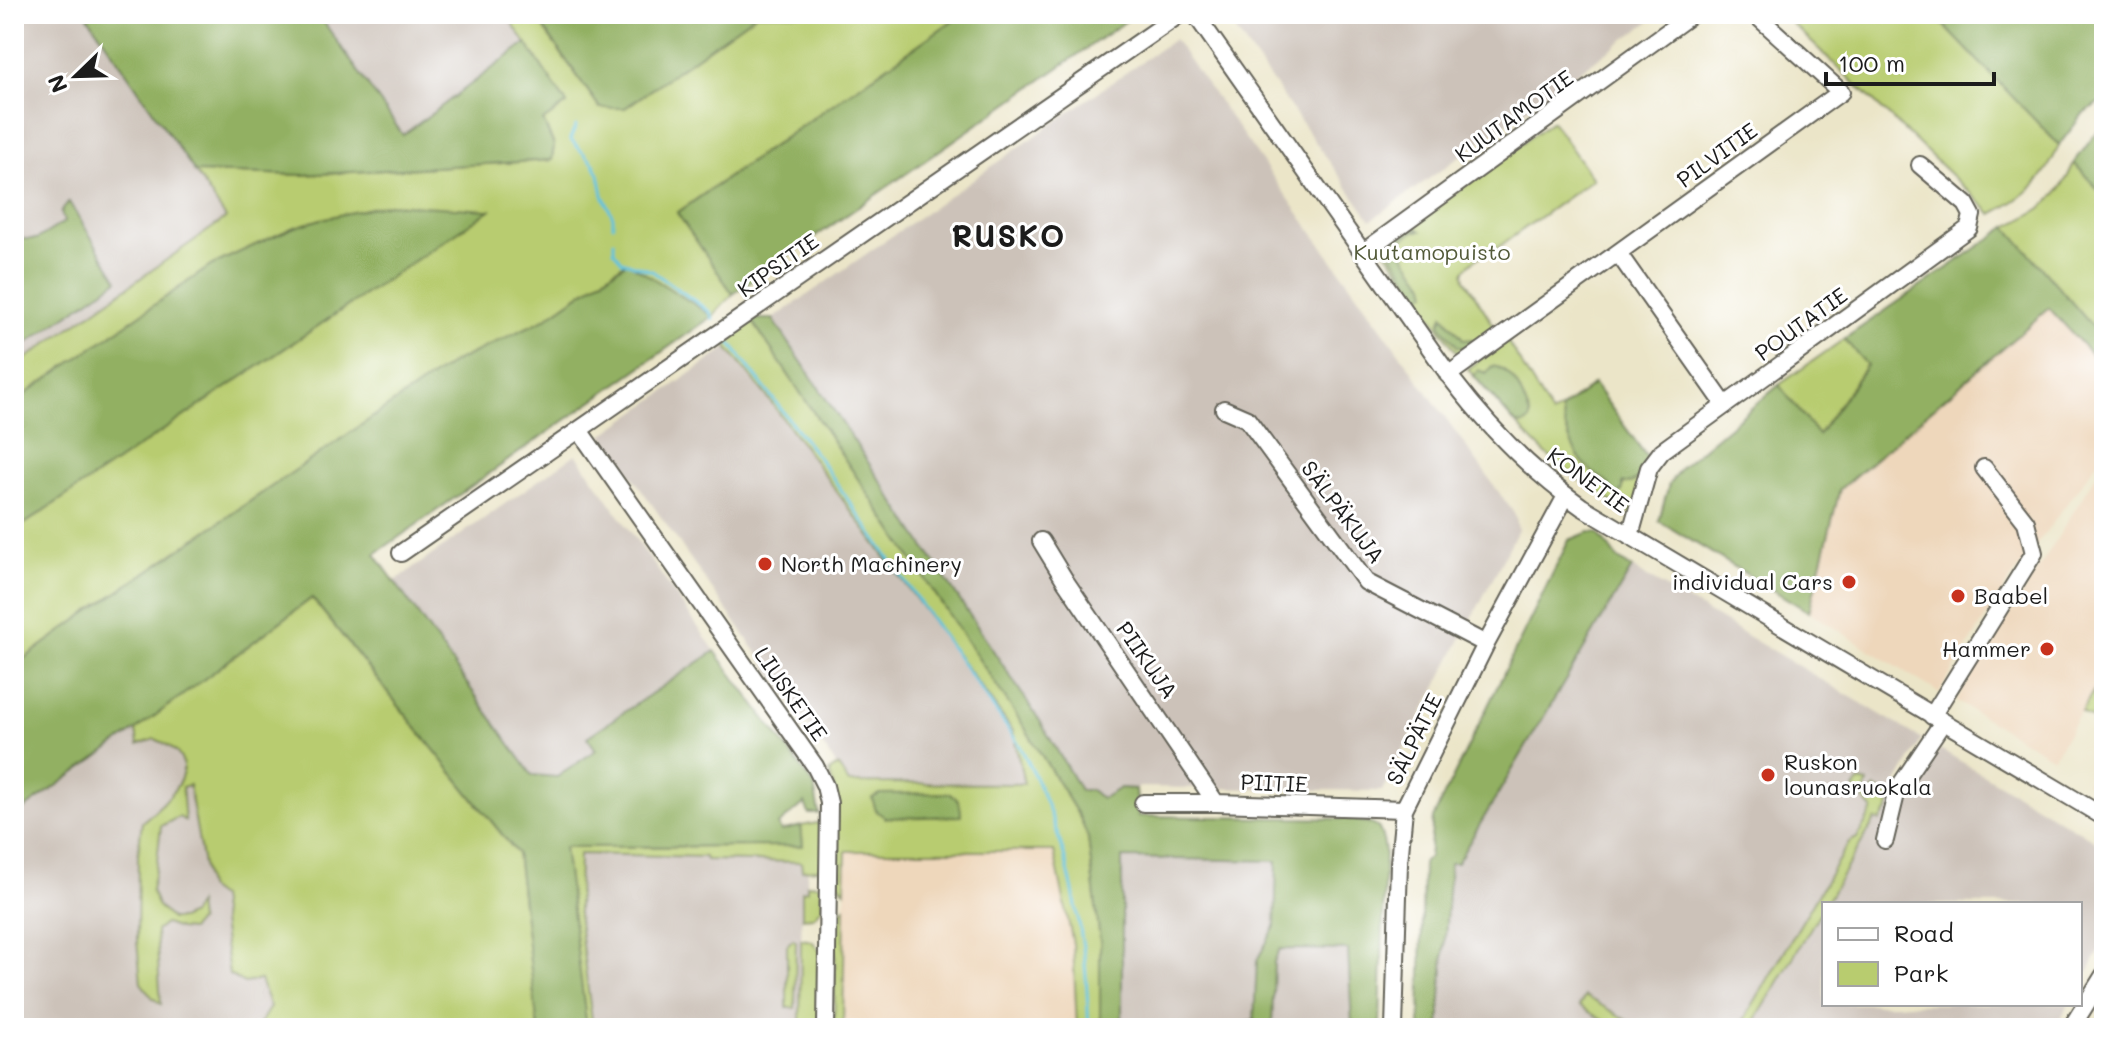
<svg xmlns="http://www.w3.org/2000/svg" width="2118" height="1042" viewBox="0 0 2118 1042" font-family="Mali,sans-serif">
<rect width="100%" height="100%" fill="#fff"/>
<filter id="ink" filterUnits="userSpaceOnUse"><feTurbulence type="fractalNoise" baseFrequency=".0125" numOctaves="2"/><feDisplacementMap in="SourceGraphic" scale="16" xChannelSelector="R" yChannelSelector="G"/><feConvolveMatrix kernelMatrix="1 2 1 2 8 2 1 2 1" color-interpolation-filters="sRGB"/></filter>
<filter id="wash" filterUnits="userSpaceOnUse"><feTurbulence type="fractalNoise" baseFrequency=".006" numOctaves="4" result="noise"/><feDisplacementMap in="SourceGraphic" scale="32" xChannelSelector="R" yChannelSelector="G"/><feGaussianBlur stdDeviation="1.8" result="paint"/><feColorMatrix in="noise" values="0 0 0 0 0 0 0 0 0 0 0 0 0 0 0 0 0 1.4 0 .05"/><feComposite in="paint" operator="in"/></filter>
<g filter="url(#wash)">
<rect width="100%" height="100%" fill="#ebe5c8"/>
<path fill="#eed7bb" d="M 2049,308 L 2104,368 L 2104,453 L 2005,587 L 1939,693 L 1809,612 L 1840,489 Z
M 2104,463 L 2104,673 L 2053,758 L 1956,701 Z
M 2104,747 L 2104,783 L 2100,785 L 2099,790 L 2086,782 L 2098,769 Z
M 1054,850 L 1073,944 L 1077,1028 L 939,1028 L 843,1024 L 846,852 Z"/>
<path fill="#ccc2b9" d="M 14,14 L 86,14 L 227,218 L 14,367 Z
M 318,14 L 506,14 L 526,43 L 403,135 Z
M 1247,14 L 1660,14 L 1371,220 L 1231,24 L 1235,16 L 1245,19 Z
M 1174,39 L 1516,516 L 1518,530 L 1382,791 L 1137,787 L 1136,789 L 1120,788 L 1101,799 L 1080,790 L 1040,721 L 773,319 Z
M 727,348 L 765,394 L 1013,731 L 1024,785 L 849,783 L 603,435 Z
M 576,454 L 715,651 L 587,736 L 596,750 L 557,777 L 532,775 L 395,581 Z
M 1632,568 L 1922,739 L 1889,797 L 1905,806 L 1940,749 L 2104,846 L 2104,944 L 2080,985 L 2080,904 L 1824,904 L 1824,1004 L 2069,1004 L 2055,1028 L 1420,1028 L 1423,863 L 1457,863 Z
M 136,730 L 138,745 L 155,739 L 167,744 L 180,756 L 184,771 L 181,783 L 159,808 L 142,822 L 138,854 L 137,941 L 141,983 L 155,931 L 165,924 L 179,929 L 199,921 L 197,906 L 192,914 L 180,919 L 171,919 L 157,905 L 151,890 L 157,861 L 161,826 L 172,819 L 179,817 L 184,820 L 182,787 L 189,785 L 207,888 L 219,896 L 229,975 L 260,980 L 270,1007 L 257,1028 L 14,1028 L 14,816 Z
M 579,854 L 706,857 L 707,860 L 802,862 L 802,869 L 807,869 L 807,891 L 802,892 L 800,1028 L 593,1028 L 578,914 Z
M 1122,858 L 1277,861 L 1275,959 L 1279,949 L 1348,950 L 1352,1028 L 1122,1028 Z"/>
<path fill="#b8cc6f" stroke="#6a7446" stroke-width="2" d="M 506,14 L 533,14 L 600,108 L 625,108 L 756,14 L 962,14 L 678,212 L 733,294 L 713,316 L 626,262 L 543,320 L 452,363 L 84,615 L 14,666 L 14,531 L 489,210 L 321,219 L 292,228 L 212,265 L 14,402 L 14,367 L 226,218 L 195,172 L 302,175 L 552,160 L 554,145 L 543,121 L 567,104 Z
M 1782,14 L 1933,14 L 2059,145 C 2045,181 2026,197 1992,214 Z
M 1552,121 L 1593,179 L 1497,248 C 1489,249 1466,264 1464,273 C 1464,275 1465,277 1465,279 L 1493,324 L 1499,328 L 1462,360 L 1383,247 Z
M 2074,163 L 2104,196 L 2104,340 L 2007,227 C 2043,209 2058,201 2074,163 Z
M 751,319 L 1025,728 L 1080,818 L 1088,838 L 1100,941 L 1100,1028 L 1077,1028 L 1073,944 L 1054,851 L 846,851 L 845,891 L 836,880 L 836,797 L 829,772 L 838,766 L 849,783 L 1024,784 L 1013,731 L 765,394 L 727,348 L 728,335 Z
M 1506,339 L 1552,415 L 1594,384 L 1649,460 L 1633,515 C 1603,496 1572,477 1545,453 C 1517,427 1493,398 1468,369 Z
M 1844,339 L 1867,364 L 1818,435 L 1779,385 Z
M 312,598 L 517,853 L 538,1028 L 257,1028 L 270,1007 L 260,980 L 244,983 L 229,975 L 219,897 L 207,888 L 189,785 L 182,787 L 185,821 L 179,817 L 161,826 L 157,861 L 151,890 L 157,905 L 171,919 L 180,919 L 192,914 L 197,904 L 199,921 L 190,930 L 179,929 L 165,924 L 156,931 L 161,1004 L 153,998 L 141,983 L 137,941 L 138,854 L 142,822 C 171,797 211,762 155,739 L 138,745 L 136,730 Z
M 2104,673 L 2104,725 L 2081,712 Z
M 1860,781 L 1868,783 L 1865,791 L 1869,795 L 1876,788 L 1892,799 L 1888,810 L 1880,821 L 1875,820 L 1751,1028 L 1739,1028 L 1849,842 L 1857,838 L 1873,810 L 1854,789 Z
M 817,823 L 824,825 L 823,866 L 818,869 L 802,870 L 801,862 L 706,860 L 705,857 L 579,854 L 578,914 L 593,1028 L 587,1028 L 563,847 L 803,846 L 801,826 Z
M 807,884 L 821,885 L 822,907 L 813,917 L 802,918 L 802,891 L 807,890 Z
M 845,907 L 843,1028 L 834,1028 L 836,914 Z
M 793,939 L 796,941 L 795,1008 L 787,1008 L 787,945 Z
M 801,939 L 812,941 L 820,951 L 820,1028 L 800,1028 Z
M 1585,996 L 1641,1028 L 1616,1028 L 1579,1006 Z"/>
<path fill="#92b062" stroke="#57663f" stroke-width="2" d="M 86,14 L 318,14 L 403,135 L 526,43 L 567,104 L 543,121 L 554,145 L 552,160 L 302,175 L 195,172 Z
M 534,14 L 567,14 L 582,18 L 589,14 L 756,14 L 625,108 L 600,108 Z
M 962,14 L 1136,14 L 733,294 L 677,213 Z
M 1933,14 L 2104,14 L 2104,99 L 2083,114 L 2059,145 Z
M 2104,127 L 2104,164 L 2101,167 L 2104,169 L 2104,196 L 2074,163 L 2093,137 Z
M 69,202 L 118,280 L 14,352 L 14,243 L 19,239 L 37,239 L 64,222 L 61,212 Z
M 388,204 L 490,210 L 14,531 L 14,402 L 212,265 L 292,228 L 321,219 Z
M 1415,226 L 1421,231 L 1414,231 L 1397,244 L 1425,284 L 1427,293 L 1420,296 L 1391,253 L 1394,240 Z
M 2007,227 L 2104,340 L 2104,368 L 2049,308 L 1840,489 L 1809,612 L 1659,521 L 1669,484 L 1681,467 L 1779,385 L 1818,435 L 1867,365 L 1844,339 Z
M 627,262 L 713,316 L 375,554 L 532,775 L 557,777 L 596,750 L 587,737 L 715,651 L 814,785 L 819,814 L 809,814 L 805,803 L 778,825 L 781,831 L 801,826 L 803,846 L 564,847 L 587,1028 L 538,1028 L 517,853 L 312,598 L 136,730 L 14,816 L 14,666 L 84,615 L 452,363 L 543,320 Z
M 1443,315 L 1464,340 L 1472,339 L 1473,344 L 1466,348 L 1458,347 L 1440,324 Z
M 751,319 L 773,319 L 1040,721 L 1080,790 L 1091,790 L 1101,799 L 1120,788 L 1136,789 L 1138,816 L 1349,819 C 1378,826 1380,820 1385,851 L 1380,1025 L 1365,1027 L 1352,1024 L 1348,950 L 1280,949 L 1274,962 L 1272,1028 L 1233,1028 L 1234,1025 L 1254,1021 L 1257,960 L 1275,927 L 1277,861 L 1122,858 L 1122,1028 L 1100,1028 L 1100,941 L 1088,838 L 1080,818 L 1025,728 Z
M 1492,366 C 1515,369 1522,396 1530,415 L 1530,420 C 1526,425 1523,425 1516,424 L 1474,376 L 1478,370 L 1486,373 Z
M 1594,384 L 1649,460 C 1642,473 1639,485 1623,483 L 1623,490 L 1619,496 C 1612,492 1612,487 1607,482 C 1602,478 1596,476 1591,471 C 1574,456 1565,430 1561,409 Z
M 1589,532 L 1598,533 L 1617,558 L 1632,568 L 1457,863 L 1450,863 L 1439,1028 L 1420,1028 L 1423,863 L 1429,857 L 1433,818 L 1569,540 Z
M 948,793 C 959,798 961,804 961,816 L 886,818 L 876,811 L 872,798 L 880,794 Z"/>
<g fill="none" stroke-linecap="round" stroke-linejoin="round">
<path stroke="#60c2de" stroke-width="3" d="M 576,126 L 570,139 L 594,164 L 599,174 L 603,195 L 613,217 L 613,225
M 614,241 L 614,251 L 622,261 L 652,271 L 710,312 L 713,319
M 730,343 L 821,461 L 1020,746 C 1053,809 1072,870 1082,941 C 1087,969 1087,999 1089,1028"/>
</g>
</g>
<g filter="url(#ink)">
<g fill="none" stroke-linecap="round" stroke-linejoin="round">
<g stroke="#646258" stroke-width="20">
<path id="minor" d="M 1195,14 L 1451,378 C 1489,428 1531,471 1582,507 L 2104,817
M 1362,253 L 1692,14
M 1618,253 L 1725,405
M 1448,375 L 1841,92 L 1755,14
M 1224,409 L 1247,419 L 1366,582 L 1486,644
M 579,430 L 815,766 L 825,786 L 829,803 L 826,1028
M 1630,536 L 1649,468 L 1662,451 L 1969,228 L 1972,215 L 1966,204 L 1920,165
M 1041,541 L 1066,582 L 1216,803
M 401,553 L 1180,14
M 1932,716 L 2034,553 L 2026,522 L 1984,468
M 1143,803 L 1216,803 L 1404,809
M 1885,840 L 1897,790 L 1943,722
M 1394,1028 L 1399,863 L 1404,809 L 1486,644 L 1566,496
M 2071,1028 L 2104,975"/>
</g>
<use href="#minor" stroke="#fff" stroke-width="16"/>
</g>
</g>
<g fill="#c8321e" stroke="#fff" stroke-width="3">
<circle cx="765" cy="564" r="8"/>
<circle cx="1849" cy="582" r="8"/>
<circle cx="1958" cy="596" r="8"/>
<circle cx="2047" cy="649" r="8"/>
<circle cx="1768" cy="775" r="8"/>
</g>
<g text-anchor="middle" stroke-width="6" stroke-linejoin="round" paint-order="stroke">
<g font-size="22" fill="#1c1c1c" stroke="#fff">
<text transform="translate(1514 116) rotate(-36)" y="8">KUUTAMOTIE</text>
<text transform="translate(1717 155) rotate(-36)" y="8">PILVITIE</text>
<text transform="translate(778 265) rotate(-35)" y="8">KIPSITIE</text>
<text transform="translate(1801 324) rotate(-36)" y="8">POUTATIE</text>
<text transform="translate(1588 480) rotate(36)" y="8">KONETIE</text>
<text transform="translate(1343 512) rotate(53)" y="8">SÄLPÄKUJA</text>
<text transform="translate(1147 660) rotate(55)" y="8">PIIKUJA</text>
<text transform="translate(791 694) rotate(55)" y="8">LIUSKETIE</text>
<text transform="translate(1414 739) rotate(-64)" y="8">SÄLPÄTIE</text>
<text transform="translate(1274 783) rotate(2)" y="8">PIITIE</text>
</g>
<g font-size="22" fill="#535a39" stroke="#fff">
<text x="1432" y="260">Kuutamopuisto</text>
</g>
<g font-size="22" fill="#1c1c1c" stroke="#fff" text-anchor="start">
<text x="781" y="572">North Machinery</text>
<text x="1833" y="590" text-anchor="end">individual Cars</text>
<text x="1974" y="604">Baabel</text>
<text x="2031" y="657" text-anchor="end">Hammer</text>
<text x="1784" y="770">Ruskon<tspan x="1784" dy="25">lounasruokala</tspan></text>
</g>
<g font-size="30" font-weight="bold" letter-spacing="2" fill="#1c1c1c" stroke="#fff">
<text x="1009" y="247">RUSKO</text>
</g>
</g>
<rect width="2118" height="1042" fill="none" stroke="#fff" stroke-width="48"/>
<rect x="1822" y="902" width="260" height="104" fill="#ffffff" stroke="#a4a4a4" stroke-width="2"/>
<rect x="1838" y="928" width="40" height="12" fill="#ffffff" stroke="#a4a4a4" stroke-width="2"/>
<text x="1894" y="942" font-size="24" fill="#1c1c1c">Road</text>
<rect x="1838" y="962" width="40" height="24" fill="#b8cc6f" stroke="#a4a4a4" stroke-width="2"/>
<text x="1894" y="982" font-size="24" fill="#1c1c1c">Park</text>
<g transform="translate(76 76) rotate(247)" stroke="#ffffff" stroke-width="6" paint-order="stroke">
<path d="M0-6L14 30L0 20L-14 30Z" fill="#1c1c1c"/>
<text y="-12" font-size="22" font-weight="bold" text-anchor="middle" fill="#1c1c1c">N</text>
</g>
<path d="M1826 72v12h168v-12" fill="none" stroke="#1c1c1c" stroke-width="4"/>
<text x="1838" y="72" font-size="24" fill="#1c1c1c" stroke="#ffffff" stroke-width="6" paint-order="stroke">100 m</text>
</svg>
